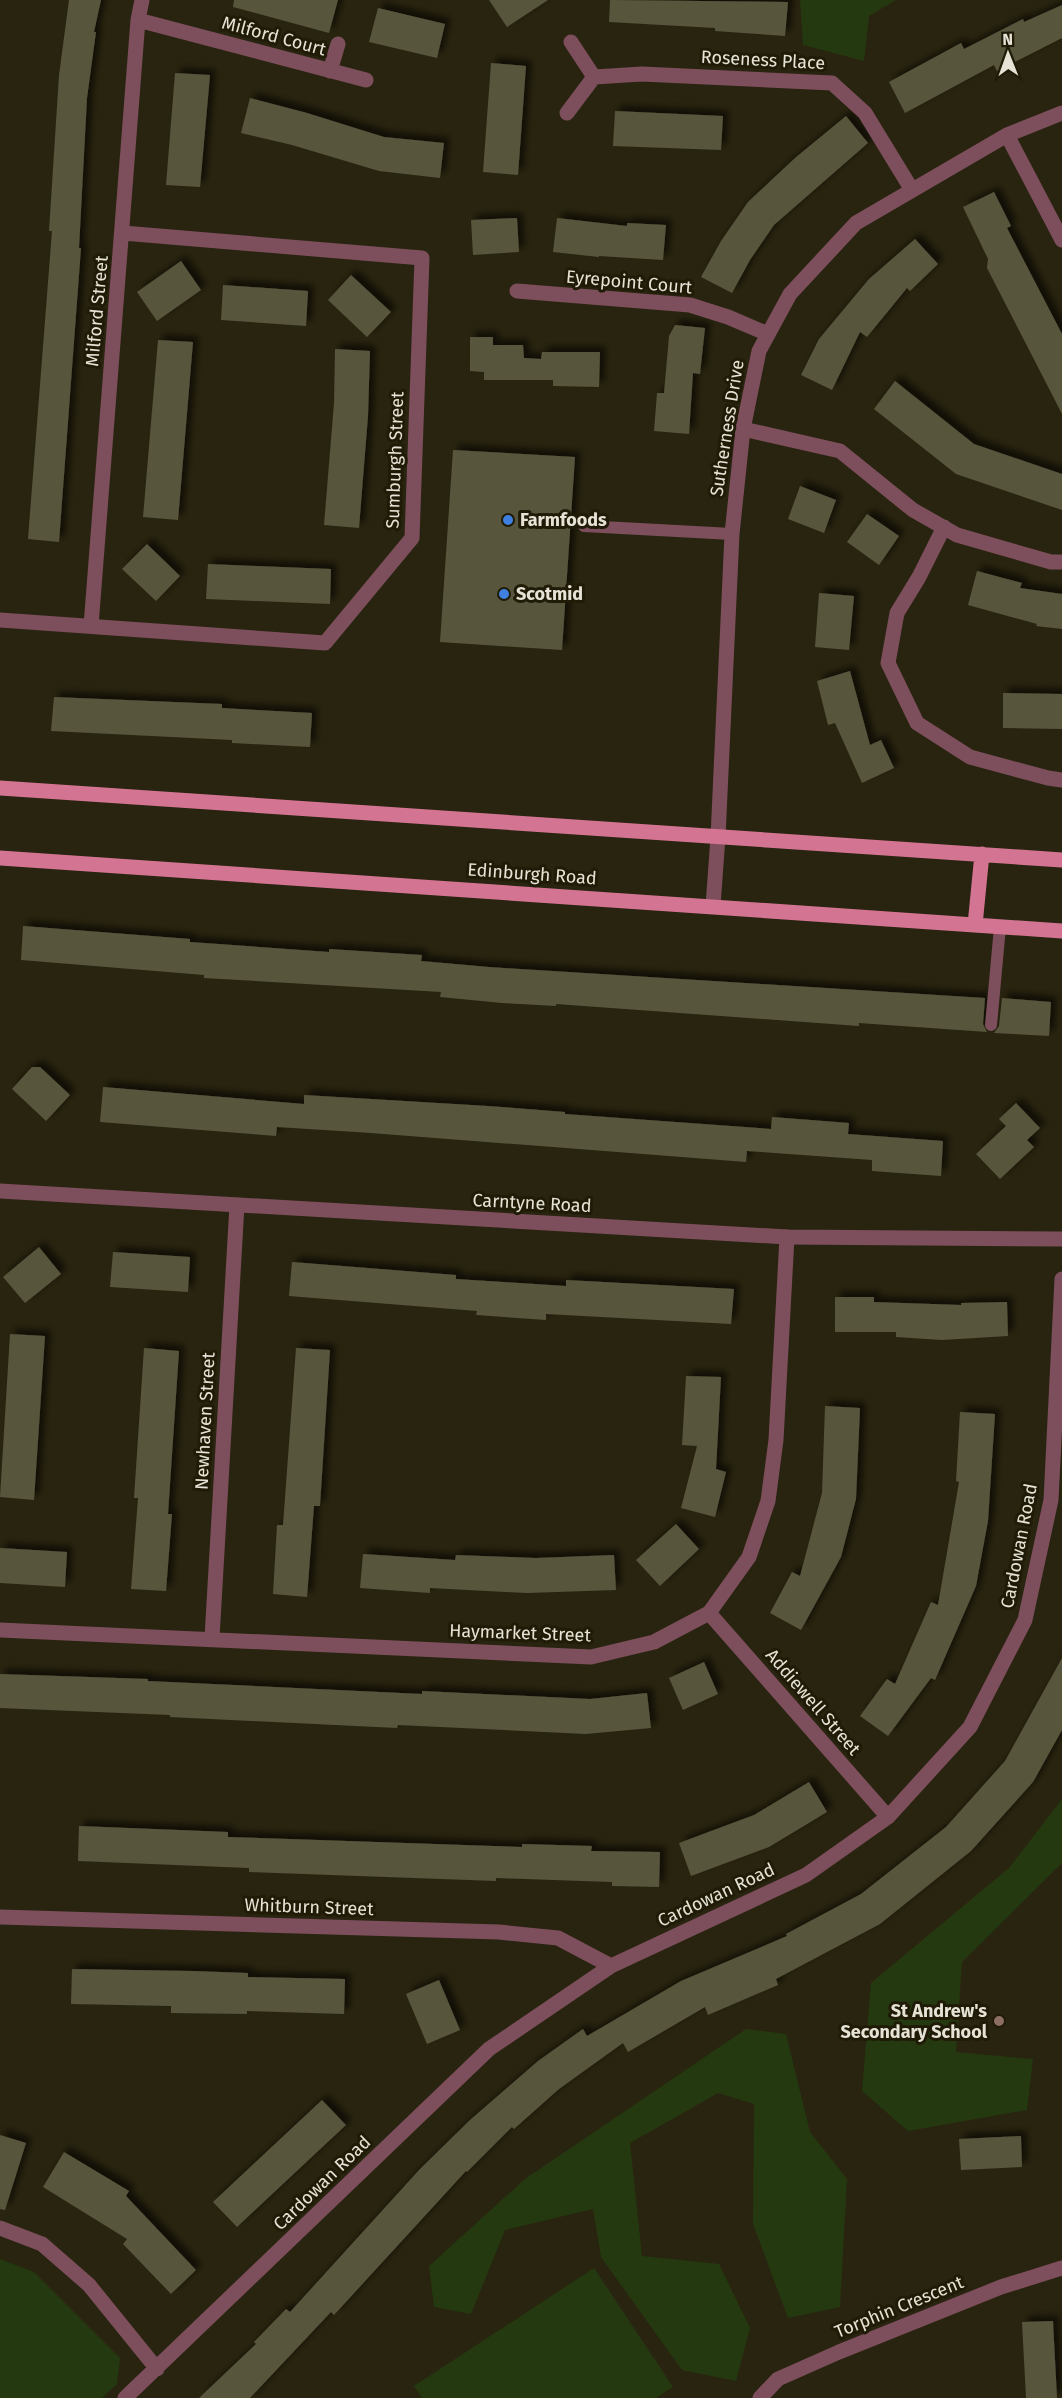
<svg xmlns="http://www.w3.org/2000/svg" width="1062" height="2398" viewBox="0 0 1062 2398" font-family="'Fira Sans',sans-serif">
<defs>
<filter id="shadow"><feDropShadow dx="5.5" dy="-5.5" stdDeviation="3" flood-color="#0009"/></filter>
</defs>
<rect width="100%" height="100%" fill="#29240f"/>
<path fill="#253911" d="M 800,0 L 896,0 L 869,16 L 864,61 L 803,45 Z
M 1062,1799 L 1062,1863 L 962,1962 L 956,2052 L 1033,2059 L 1027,2110 L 908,2131 L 862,2091 L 871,1983 L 1009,1868 Z
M 746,2029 L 786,2034 L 810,2132 L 847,2179 L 840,2307 L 788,2318 L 753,2224 L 754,2104 L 718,2093 L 630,2143 L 642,2256 L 719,2264 L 750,2328 L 736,2381 L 682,2370 L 601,2257 L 593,2209 L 505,2230 L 471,2314 L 434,2307 L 429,2266 L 525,2179 Z
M 0,2259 L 34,2272 L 120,2358 L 117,2384 L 102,2398 L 0,2398 Z
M 594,2268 L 673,2387 L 656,2398 L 422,2398 L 414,2386 Z"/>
<path fill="#59543d" filter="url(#shadow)" d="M 69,0 L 101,0 L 94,32 L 96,32 L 87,98 L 79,248 L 81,248 L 59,542 L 28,539 L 52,231 L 49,231 L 59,75 Z
M 234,0 L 338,0 L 329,33 L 233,7 Z
M 489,0 L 548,0 L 507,27 Z
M 610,0 L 788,2 L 785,36 L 715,31 L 715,28 L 609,22 Z
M 1062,5 L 1062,38 L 997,71 L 994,65 L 905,113 L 889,82 L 961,43 L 964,49 L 1023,19 L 1024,22 Z
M 378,8 L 445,24 L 437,58 L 369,42 Z
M 491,63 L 526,66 L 518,175 L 483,172 Z
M 175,73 L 210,75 L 200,187 L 166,185 Z
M 250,98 L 307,113 L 384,137 L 444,143 L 440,178 L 379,171 L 292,145 L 241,133 Z
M 615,111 L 723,116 L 721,150 L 613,146 Z
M 846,116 L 868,143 L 774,225 L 750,260 L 732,293 L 701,277 L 721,241 L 748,202 L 795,158 Z
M 994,192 L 1011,226 L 1007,228 L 1062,334 L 1062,414 L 987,268 L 988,259 L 963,207 Z
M 517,218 L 519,252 L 473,255 L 471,220 Z
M 557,218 L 627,226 L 627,223 L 666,225 L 663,260 L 599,256 L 599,257 L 553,252 Z
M 915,239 L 938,264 L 910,291 L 907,288 L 867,337 L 860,332 L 832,390 L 801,375 L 819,339 L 869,279 Z
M 181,261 L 201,290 L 157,321 L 137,292 Z
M 351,275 L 391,312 L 367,337 L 328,300 Z
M 223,285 L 308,291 L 306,326 L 221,320 Z
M 675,325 L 705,328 L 700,374 L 693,373 L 689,434 L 654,431 L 657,393 L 664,393 L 669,336 Z
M 470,337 L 493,337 L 493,345 L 523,345 L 524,358 L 541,359 L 542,352 L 600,352 L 599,387 L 553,386 L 553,380 L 484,380 L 484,372 L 470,371 Z
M 158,340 L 193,342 L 178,520 L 143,517 Z
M 335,349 L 370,351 L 368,416 L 359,528 L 324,525 L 334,403 Z
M 895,381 L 974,444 L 1062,474 L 1062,510 L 956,474 L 874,409 Z
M 453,450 L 575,457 L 562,650 L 440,642 Z
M 800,486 L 836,500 L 824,533 L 788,519 Z
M 867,514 L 899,536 L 879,565 L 847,542 Z
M 147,544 L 180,576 L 156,601 L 122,569 Z
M 208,564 L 331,569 L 330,604 L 206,599 Z
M 977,571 L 1022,583 L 1020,588 L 1062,594 L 1062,629 L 1036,626 L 1037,624 L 968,605 Z
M 819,593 L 854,596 L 849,650 L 815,647 Z
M 850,671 L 870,745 L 881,740 L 894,768 L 862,783 L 835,723 L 828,725 L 817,681 Z
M 1003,693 L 1062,694 L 1062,729 L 1003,728 Z
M 54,697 L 222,704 L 222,708 L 312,713 L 310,747 L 232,743 L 232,740 L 51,731 Z
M 23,926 L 190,939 L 190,942 L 329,952 L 329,949 L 422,955 L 421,961 L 489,967 L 985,998 L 983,1024 L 987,1032 L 859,1023 L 859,1026 L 556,1004 L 556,1006 L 502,1003 L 440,997 L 441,992 L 204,978 L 204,975 L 21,960 Z
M 1002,998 L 1051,1002 L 1049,1036 L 994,1033 L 999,1026 Z
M 32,1067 L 40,1067 L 70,1095 L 46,1121 L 12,1089 Z
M 103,1087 L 304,1104 L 304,1095 L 488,1106 L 565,1112 L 565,1114 L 771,1129 L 772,1117 L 849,1123 L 848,1134 L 943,1141 L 941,1176 L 872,1171 L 872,1160 L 747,1151 L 746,1162 L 371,1133 L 277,1127 L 276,1136 L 100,1122 Z
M 1016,1103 L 1040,1128 L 1027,1140 L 1034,1147 L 1000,1179 L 976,1154 L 1006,1126 L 999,1119 Z
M 39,1247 L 61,1274 L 25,1303 L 3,1277 Z
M 113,1252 L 190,1257 L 188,1292 L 110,1287 Z
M 292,1262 L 456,1275 L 456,1279 L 566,1286 L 566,1280 L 734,1289 L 731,1324 L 546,1314 L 546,1320 L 476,1315 L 477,1311 L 289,1296 Z
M 835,1297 L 874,1297 L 874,1302 L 961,1305 L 961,1303 L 1007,1302 L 1008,1336 L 942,1340 L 896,1337 L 896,1332 L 835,1332 Z
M 10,1334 L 45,1336 L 34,1500 L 0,1497 Z
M 144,1348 L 179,1351 L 168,1514 L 172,1514 L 166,1591 L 131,1589 L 138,1498 L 134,1498 Z
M 296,1348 L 330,1350 L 320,1506 L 314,1506 L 307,1597 L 273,1594 L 277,1525 L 283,1525 Z
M 686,1376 L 721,1377 L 716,1469 L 726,1472 L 715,1517 L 681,1508 L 697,1446 L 682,1445 Z
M 825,1406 L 860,1408 L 856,1499 L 841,1557 L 801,1630 L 770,1613 L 792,1572 L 800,1576 L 822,1493 Z
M 960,1412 L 995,1414 L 988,1521 L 976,1586 L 935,1680 L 931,1678 L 888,1736 L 860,1716 L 887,1679 L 895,1684 L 931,1602 L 938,1605 L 959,1482 L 956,1481 Z
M 676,1524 L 699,1549 L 660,1586 L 636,1560 Z
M 0,1548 L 67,1552 L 65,1587 L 0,1583 Z
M 363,1554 L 455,1560 L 456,1555 L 536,1558 L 614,1555 L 616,1590 L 527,1593 L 430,1588 L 430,1593 L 360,1588 Z
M 1062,1658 L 1062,1730 L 1033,1782 L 971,1851 L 880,1924 L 776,1979 L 778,1985 L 708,2015 L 705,2007 L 628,2052 L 623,2043 L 559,2089 L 514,2129 L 512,2127 L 467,2172 L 466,2171 L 334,2315 L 331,2312 L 250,2398 L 199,2398 L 256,2344 L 254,2342 L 286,2309 L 290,2312 L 420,2169 L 470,2120 L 538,2061 L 583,2029 L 587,2036 L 681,1981 L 787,1936 L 786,1934 L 861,1894 L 946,1827 L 1005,1761 Z
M 704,1662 L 718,1694 L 683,1710 L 669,1678 Z
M 0,1674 L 148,1679 L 148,1681 L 422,1694 L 422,1691 L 590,1699 L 647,1693 L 651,1728 L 586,1734 L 398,1725 L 397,1728 L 170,1717 L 170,1715 L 0,1708 Z
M 809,1782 L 827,1812 L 769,1847 L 691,1876 L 679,1843 L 754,1815 Z
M 79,1826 L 228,1832 L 228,1837 L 522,1847 L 522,1844 L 592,1846 L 591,1851 L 660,1852 L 659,1887 L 612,1886 L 612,1882 L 496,1878 L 496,1881 L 249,1872 L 249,1868 L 78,1861 Z
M 72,1969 L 193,1971 L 248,1973 L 248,1977 L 345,1979 L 344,2014 L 247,2011 L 247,2014 L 171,2013 L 171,2006 L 71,2004 Z
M 439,1980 L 460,2030 L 427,2044 L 406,1994 Z
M 322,2100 L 346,2125 L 237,2227 L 213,2202 Z
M 0,2135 L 26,2143 L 5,2210 L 0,2209 Z
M 1021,2136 L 1022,2167 L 961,2170 L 959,2139 Z
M 64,2152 L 129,2191 L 126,2196 L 196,2270 L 171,2294 L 123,2244 L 127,2239 L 43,2187 Z
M 1053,2321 L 1057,2398 L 1026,2398 L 1022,2322 Z"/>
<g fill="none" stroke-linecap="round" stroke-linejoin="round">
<path stroke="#7d4e5c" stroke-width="12" d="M 584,526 L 732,534
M 991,1025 L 1000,927"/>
<path stroke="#7d4e5c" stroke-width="15" d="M 138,20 L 366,80
M 571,42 L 594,77
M 330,71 L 338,44
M 567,113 L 594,77 L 642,74 L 832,83 L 865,113 L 912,190
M 1007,135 L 1062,240
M 517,291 L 690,305 L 728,317 L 768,334
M 743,429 L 840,451 L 913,510 L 957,535 L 1051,562 L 1062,562
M 944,527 L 919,577 L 897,613 L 888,663 L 917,723 L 970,757 L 1048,778 L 1062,780
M 0,620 L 325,643 L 412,538 L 422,258 L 123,233
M 91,626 L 138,20 L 142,0
M 713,906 L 718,837 L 732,534 L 743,429 L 759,351 L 790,294 L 856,223 L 1007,135 L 1062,113
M 709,1613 L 888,1817
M 0,1630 L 591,1657 L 654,1642 L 709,1613 L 749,1557 L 768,1501 L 776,1440 L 787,1237
M 212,1638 L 237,1205
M 0,1917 L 499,1932 L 558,1938 L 611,1966
M 0,2228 L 42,2244 L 89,2285 L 157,2369
M 125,2398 L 489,2049 L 611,1966 L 806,1875 L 888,1817 L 970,1727 L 1025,1620 L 1051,1500 L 1062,1279
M 760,2398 L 778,2379 L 839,2352 L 1001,2287 L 1062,2268"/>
<path stroke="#7d4e5c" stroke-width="15" d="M 0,1191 L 787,1237 L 1062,1239"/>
<path stroke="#d47493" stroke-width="15" d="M 0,788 L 1062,860
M 0,858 L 1062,931
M 975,925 L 982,854"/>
</g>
<g fill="#3f7fe0" stroke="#201b06" stroke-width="2">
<circle cx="508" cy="520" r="6"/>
<circle cx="504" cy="594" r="6"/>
</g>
<circle fill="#8d6e63" stroke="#201b06" stroke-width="2" cx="999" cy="2021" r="6"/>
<g text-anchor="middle" stroke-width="6" stroke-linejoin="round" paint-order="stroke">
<g font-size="18" fill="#e6e3d6" stroke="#201b06">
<text transform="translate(274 36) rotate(15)" y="6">Milford Court</text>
<text transform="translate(763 60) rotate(3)" y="6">Roseness Place</text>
<text transform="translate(629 282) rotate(5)" y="6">Eyrepoint Court</text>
<text transform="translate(97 311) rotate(-85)" y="6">Milford Street</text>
<text transform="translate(727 428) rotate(-81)" y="6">Sutherness Drive</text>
<text transform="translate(395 460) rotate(-88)" y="6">Sumburgh Street</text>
<text transform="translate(532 874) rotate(4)" y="6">Edinburgh Road</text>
<text transform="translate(532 1203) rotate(3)" y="6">Carntyne Road</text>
<text transform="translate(205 1421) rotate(-87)" y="6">Newhaven Street</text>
<text transform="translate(1019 1546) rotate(-79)" y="6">Cardowan Road</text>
<text transform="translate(520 1633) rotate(2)" y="6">Haymarket Street</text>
<text transform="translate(813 1702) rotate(49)" y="6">Addiewell Street</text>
<text transform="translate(716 1895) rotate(-25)" y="6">Cardowan Road</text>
<text transform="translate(309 1907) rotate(2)" y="6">Whitburn Street</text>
<text transform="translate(322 2183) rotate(-44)" y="6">Cardowan Road</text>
<text transform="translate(899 2307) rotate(-22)" y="6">Torphin Crescent</text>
</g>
<g font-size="18" font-weight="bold" fill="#e6e3d6" stroke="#201b06" text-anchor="start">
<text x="520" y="526">Farmfoods</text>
<text x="516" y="600">Scotmid</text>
<text x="987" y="2017" text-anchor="end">St Andrew's<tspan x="987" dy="21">Secondary School</tspan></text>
</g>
</g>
<g transform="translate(1008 54) rotate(359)" stroke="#201b06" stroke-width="4.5" paint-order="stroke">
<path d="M0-4.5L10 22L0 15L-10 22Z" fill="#e6e3d6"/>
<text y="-9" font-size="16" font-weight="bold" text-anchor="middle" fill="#e6e3d6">N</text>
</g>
</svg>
